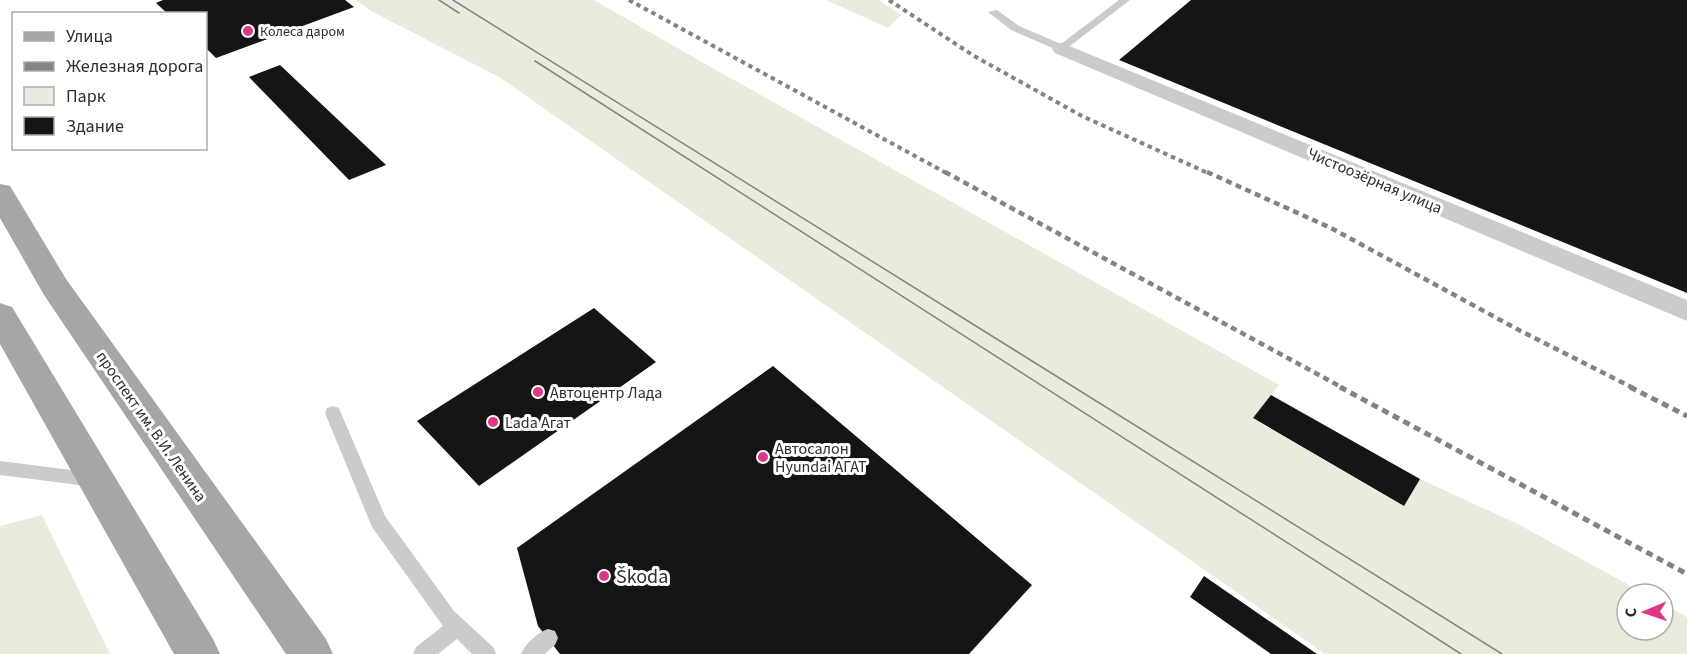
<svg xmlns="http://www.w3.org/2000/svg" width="1687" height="654" viewBox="0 0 1687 654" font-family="'Source Sans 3',sans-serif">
<rect width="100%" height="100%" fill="#fff"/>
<path fill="#eaebdc" d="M 356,0 L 594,0 L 716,70 L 1279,385 L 1253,419 L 1403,506 L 1420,479 L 1520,525 L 1645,594 L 1627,594 L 1627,630 L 1663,630 L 1663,604 L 1687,617 L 1687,654 L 1325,654 L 499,77 L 371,11 Z
M 826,0 L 879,0 L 901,15 L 888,28 Z
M 42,515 L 110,654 L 0,654 L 0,526 Z"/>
<path fill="#151515" d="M 163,0 L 345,0 L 354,7 L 216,58 L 206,48 L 206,14 L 168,14 L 156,3 Z
M 1191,0 L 1687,0 L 1687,293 L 1119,60 Z
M 280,65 L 386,165 L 349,180 L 249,77 Z
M 594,308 L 656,362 L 479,486 L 417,421 Z
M 773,366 L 1032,585 L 969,654 L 560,654 L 538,626 L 517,548 Z
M 1271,395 L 1420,479 L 1404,506 L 1253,418 Z
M 1204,576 L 1317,654 L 1271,654 L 1190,597 Z"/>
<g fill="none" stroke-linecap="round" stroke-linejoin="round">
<path fill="#cbcbcb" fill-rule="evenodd" d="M 1119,0 L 1130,0 L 1062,52 L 1011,30 L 988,12 L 997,10 L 1019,26 L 1061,44 Z
M 333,406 L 339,408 L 341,413 L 385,516 L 454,611 L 493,647 L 496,654 L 472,654 L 457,639 L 438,654 L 413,654 L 416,647 L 443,626 L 372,527 L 325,413 L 327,408 Z
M 0,461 L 95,473 L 101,475 L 104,480 L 101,485 L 95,487 L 0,475 Z
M 548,629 L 555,631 L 558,638 L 555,645 L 545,654 L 521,654 C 526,643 537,633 548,629 Z"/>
<path fill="#cbcbcb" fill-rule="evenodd" d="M 1062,43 L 1687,300 L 1687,321 L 1055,53 L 1052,49 L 1055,45 Z"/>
<path fill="#a6a6a6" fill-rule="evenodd" d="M 0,184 L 10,186 L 66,279 L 326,639 L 333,654 L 286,654 L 44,295 L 0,218 Z
M 0,303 L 12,307 L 213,639 L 220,654 L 174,654 L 0,344 Z"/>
<path stroke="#838383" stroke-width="1.5" d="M 439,0 L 459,13
M 453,0 L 1502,654
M 535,61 L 1461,654"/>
<path stroke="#838383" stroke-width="4" stroke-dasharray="4.5 4" stroke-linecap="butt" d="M 629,0 L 948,174
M 889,0 L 974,56 L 1082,116 L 1210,174"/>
<path stroke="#838383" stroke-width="4.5" stroke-dasharray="6 4.5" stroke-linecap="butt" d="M 945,172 L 1343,388
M 1207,172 L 1331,228 L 1517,329 L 1633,388"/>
<path stroke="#838383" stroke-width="5" stroke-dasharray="7 5" stroke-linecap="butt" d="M 1340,387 L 1687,574
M 1630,387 L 1687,416"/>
</g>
<g fill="#dd3884" stroke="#fff" stroke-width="2">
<circle cx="248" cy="31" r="6"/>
<circle cx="538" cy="392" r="6"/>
<circle cx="493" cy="422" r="6"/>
<circle cx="763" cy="457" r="6"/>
<circle cx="604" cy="576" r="6"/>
</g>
<g text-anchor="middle" stroke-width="6" stroke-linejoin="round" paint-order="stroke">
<g font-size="14" fill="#2e2e2e" stroke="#fff" text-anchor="start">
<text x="260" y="36">Колеса даром</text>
</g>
<g font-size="16" fill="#2e2e2e" stroke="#fff">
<text transform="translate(1375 180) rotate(23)" y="6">Чистоозёрная улица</text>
<text transform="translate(152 426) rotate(55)" y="6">проспект им. В.И. Ленина</text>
</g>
<g font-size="16" fill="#2e2e2e" stroke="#fff" text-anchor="start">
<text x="550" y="398">Автоцентр Лада</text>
<text x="505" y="428">Lada Агат</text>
<text x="775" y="454">Автосалон<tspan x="775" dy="18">Hyundai АГАТ</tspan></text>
</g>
<g font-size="20" fill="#2e2e2e" stroke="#fff" text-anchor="start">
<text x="616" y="583">Škoda</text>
</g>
</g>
<rect x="12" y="12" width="195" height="138" fill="#ffffff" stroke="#ababab" stroke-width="1.5"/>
<rect x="24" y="32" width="30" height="9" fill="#a6a6a6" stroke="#ababab" stroke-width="1.5"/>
<text x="66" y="42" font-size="18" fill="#2e2e2e">Улица</text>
<rect x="24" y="62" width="30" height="9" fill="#838383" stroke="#ababab" stroke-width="1.5"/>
<text x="66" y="72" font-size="18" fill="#2e2e2e">Железная дорога</text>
<rect x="24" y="87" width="30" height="18" fill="#eaebdc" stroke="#ababab" stroke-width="1.5"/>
<text x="66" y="102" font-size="18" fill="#2e2e2e">Парк</text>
<rect x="24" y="117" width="30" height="18" fill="#151515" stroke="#ababab" stroke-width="1.5"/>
<text x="66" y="132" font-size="18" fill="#2e2e2e">Здание</text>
<g transform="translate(1645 612) rotate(268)"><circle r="28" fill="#ffffff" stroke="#ababab" stroke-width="1.5"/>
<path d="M0-4.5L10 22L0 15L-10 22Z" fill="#dd3884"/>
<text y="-9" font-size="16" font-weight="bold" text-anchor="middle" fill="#2e2e2e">С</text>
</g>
</svg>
